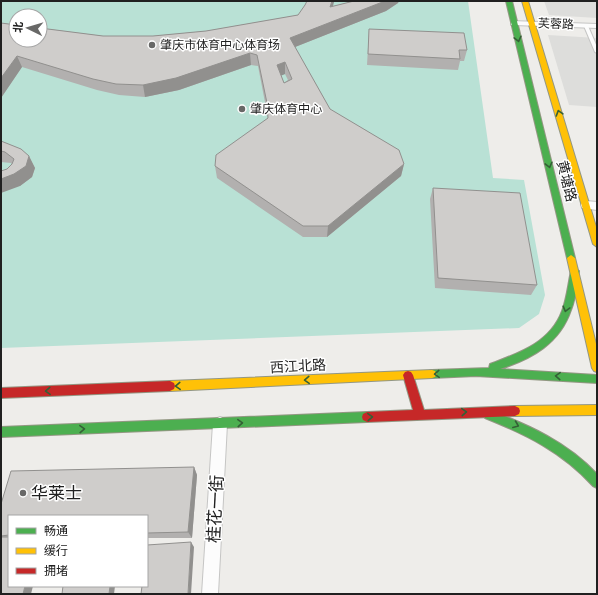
<svg xmlns="http://www.w3.org/2000/svg" width="598" height="595" viewBox="0 0 598 595" font-family="Mulish,'Noto Sans SC',sans-serif">
<rect width="100%" height="100%" fill="#eeedea"/>
<path fill="#dddddb" d="M 544,1 L 597,1 L 597,18 L 549,15 Z
M 548,35 L 597,38 L 597,107 L 569,105 Z"/>
<path fill="#b9e1d5" fill-rule="evenodd" d="M 1,1 L 468,1 L 493,178 L 524,180 L 545,295 L 539,314 L 519,328 L 1,348 ZM 16,16 L 40,16 L 40,40 L 16,40 Z"/>
<g fill="none" stroke-linecap="round" stroke-linejoin="round">
<g stroke="#c5c5c4" stroke-width="2">
<path id="lane" d="M 585,25 L 588,26 L 597,47 L 597,53 L 595,52 L 584,26 Z"/>
</g>
<g stroke="#c5c5c4" stroke-width="2">
<path id="street" d="M 511,21 L 597,24 L 597,28 L 514,25 L 511,25 Z
M 586,201 L 597,202 L 597,210 L 582,208 L 581,205 L 582,202 Z
M 220,417 L 225,419 L 227,424 L 218,594 L 202,594 L 213,424 L 215,419 Z"/>
</g>
<g stroke="#939783" stroke-width="2">
<path id="fast" d="M 506,1 L 512,1 L 575,258 L 571,261 L 567,258 Z
M 575,268 L 579,271 C 577,284 576,298 571,310 C 560,343 532,359 500,369 L 597,375 L 597,383 L 476,376 L 432,378 L 429,377 L 427,374 L 429,371 L 432,370 L 489,368 L 490,364 C 519,353 550,343 562,311 C 567,298 568,284 571,271 Z
M 489,410 C 529,425 567,442 597,474 L 597,488 L 593,486 C 562,452 527,435 485,418 L 484,415 L 485,412 Z
M 367,412 L 371,414 L 372,417 L 371,420 L 367,422 L 1,437 L 1,427 Z"/>
</g>
<g stroke="#939783" stroke-width="2">
<path id="slow" d="M 522,1 L 528,1 L 597,230 L 597,247 L 593,244 Z
M 571,255 L 575,258 L 597,348 L 597,372 L 594,371 L 592,368 L 567,258 Z
M 432,370 L 435,371 L 437,374 L 435,377 L 432,378 L 170,391 L 166,389 L 165,386 L 166,383 L 170,381 Z
M 597,405 L 597,415 L 515,416 L 511,414 L 510,411 L 511,408 L 515,406 Z"/>
</g>
<g stroke="#939783" stroke-width="2">
<path id="jam" d="M 408,371 L 411,372 L 413,375 L 424,410 L 515,406 L 519,408 L 520,411 L 519,414 L 515,416 L 367,422 L 363,420 L 362,417 L 363,414 L 367,412 L 413,410 L 403,375 L 405,372 Z
M 170,381 L 174,383 L 175,386 L 174,389 L 170,391 L 1,398 L 1,388 Z"/>
</g>
<use href="#lane" fill="#fcfcfc" fill-rule="evenodd"/>
<use href="#street" fill="#fcfcfc" fill-rule="evenodd"/>
<use href="#fast" fill="#4caf50" fill-rule="evenodd"/>
<use href="#slow" fill="#ffc107" fill-rule="evenodd"/>
<use href="#jam" fill="#c62828" fill-rule="evenodd"/>
</g>
<path fill="#b2b0af" fill-rule="evenodd" d="M 354,1 L 399,1 L 398,3 L 386,11 L 295,47 L 330,109 L 404,164 L 401,176 L 327,237 L 303,237 L 217,178 L 215,166 L 268,118 L 258,66 L 251,65 L 179,90 L 145,97 L 119,95 L 97,90 L 22,67 L 1,98 L 1,23 L 103,36 L 153,36 L 206,31 L 298,15 ZM 285,74 L 288,80 L 284,83 L 281,75 Z
M 369,29 L 467,50 L 464,61 L 460,61 L 458,70 L 367,65 Z
M 1,141 L 29,156 L 35,168 L 32,177 L 20,186 L 7,169 L 12,164 L 11,163 L 1,162 Z
M 433,188 L 537,285 L 531,295 L 435,288 L 430,199 Z
M 194,467 L 197,475 L 192,538 L 147,538 L 147,516 L 9,516 L 9,586 L 1,594 L 1,504 Z"/>
<path fill="#91908e" d="M 332,1 L 334,1 L 334,2 L 330,18 L 330,7 Z
M 385,1 L 399,1 L 398,3 L 386,11 L 290,49 L 290,38 Z
M 250,53 L 251,65 L 179,90 L 145,97 L 143,85 Z
M 17,56 L 22,67 L 1,98 L 1,78 Z
M 285,62 L 285,74 L 278,77 L 277,65 Z
M 29,156 L 35,168 L 32,177 L 20,186 L 1,193 L 1,179 Z
M 404,164 L 401,176 L 327,237 L 328,226 Z
M 194,467 L 197,475 L 192,538 L 188,532 Z
M 191,542 L 194,547 L 191,594 L 188,594 Z
M 25,586 L 33,586 L 31,594 L 23,594 Z
M 110,586 L 115,586 L 114,594 L 109,594 Z"/>
<path fill="#cfcdcb" stroke="#91908e" fill-rule="evenodd" d="M 307,1 L 332,1 L 330,7 L 354,1 L 385,1 L 290,38 L 330,109 L 399,150 L 404,164 L 328,226 L 303,226 L 215,166 L 216,155 L 268,118 L 267,103 L 257,55 L 250,53 L 176,78 L 143,85 L 116,84 L 93,79 L 17,56 L 1,78 L 1,23 L 16,25 L 16,40 L 40,40 L 40,28 L 103,36 L 153,36 L 206,31 L 298,15 L 305,5 ZM 285,62 L 292,79 L 284,83 L 277,65 Z
M 369,29 L 464,33 L 467,50 L 459,50 L 460,59 L 368,54 Z
M 1,141 L 21,149 L 29,156 L 26,166 L 14,174 L 1,179 L 1,171 L 7,169 L 12,164 L 14,159 L 5,152 L 1,151 Z
M 433,188 L 520,193 L 537,285 L 438,278 Z
M 194,467 L 188,532 L 147,533 L 147,516 L 9,516 L 9,535 L 1,536 L 1,504 L 11,471 Z
M 1,537 L 9,537 L 9,586 L 25,586 L 23,594 L 1,594 Z
M 191,542 L 188,594 L 141,594 L 142,586 L 147,586 L 147,545 Z
M 63,586 L 110,586 L 109,594 L 62,594 Z"/>
<defs><path id="oneway-chevron" d="M-2-3.5L2.5 0L-2 3.5" fill="none" stroke-width="1.6" stroke-linecap="round" stroke-linejoin="round"/></defs>
<g stroke="#346036">
<use href="#oneway-chevron" transform="translate(518 39) rotate(76)"/>
<use href="#oneway-chevron" transform="translate(559 113) rotate(-107)"/>
<use href="#oneway-chevron" transform="translate(549 165) rotate(76)"/>
<use href="#oneway-chevron" transform="translate(566 309) rotate(105)"/>
<use href="#oneway-chevron" transform="translate(437 374) rotate(177)"/>
<use href="#oneway-chevron" transform="translate(558 376) rotate(-177)"/>
<use href="#oneway-chevron" transform="translate(307 380) rotate(177)"/>
<use href="#oneway-chevron" transform="translate(178 386) rotate(177)"/>
<use href="#oneway-chevron" transform="translate(48 391) rotate(177)"/>
<use href="#oneway-chevron" transform="translate(464 412) rotate(-4)"/>
<use href="#oneway-chevron" transform="translate(370 417) rotate(-3)"/>
<use href="#oneway-chevron" transform="translate(240 423) rotate(-3)"/>
<use href="#oneway-chevron" transform="translate(516 425) rotate(22)"/>
<use href="#oneway-chevron" transform="translate(82 429) rotate(-2)"/>
</g>
<g fill="#686867" stroke="#fff" stroke-width="1.5">
<circle cx="152" cy="45" r="4"/>
<circle cx="242" cy="109" r="4"/>
<circle cx="23" cy="493" r="4"/>
</g>
<g text-anchor="middle" stroke-width="3" stroke-linejoin="round" paint-order="stroke">
<g font-size="12" fill="#202020" stroke="#fff">
<text transform="translate(556 24) rotate(2)" y="4">芙蓉路</text>
</g>
<g font-size="12" fill="#202020" stroke="#fff" text-anchor="start">
<text x="160" y="49">肇庆市体育中心体育场</text>
<text x="250" y="113">肇庆体育中心</text>
</g>
<g font-size="14" fill="#202020" stroke="#fff">
<text transform="translate(567 181) rotate(76)" y="5">黄塘路</text>
<text transform="translate(298 366) rotate(-3)" y="5">西江北路</text>
</g>
<g font-size="17" fill="#202020" stroke="#fff" text-anchor="start">
<text x="31" y="499">华莱士</text>
</g>
<g font-size="17" fill="#202020" stroke="#fff">
<text transform="translate(215 509) rotate(-87)" y="6">桂花一街</text>
</g>
</g>
<rect width="598" height="595" fill="none" stroke="#202020" stroke-width="4"/>
<rect x="8" y="515" width="140" height="72" fill="#ffffff" stroke="#a6a6a6"/>
<rect x="16" y="528" width="20" height="6" fill="#4caf50" stroke="#a6a6a6"/>
<text x="44" y="535" font-size="12" fill="#202020">畅通</text>
<rect x="16" y="548" width="20" height="6" fill="#ffc107" stroke="#a6a6a6"/>
<text x="44" y="555" font-size="12" fill="#202020">缓行</text>
<rect x="16" y="568" width="20" height="6" fill="#c62828" stroke="#a6a6a6"/>
<text x="44" y="575" font-size="12" fill="#202020">拥堵</text>
<g transform="translate(28 28) rotate(275)"><circle r="19" fill="#ffffff" stroke="#a6a6a6"/>
<path d="M0-3L7 15L0 10L-7 15Z" fill="#686867"/>
<text y="-6" font-size="11" font-weight="bold" text-anchor="middle" fill="#202020">北</text>
</g>
</svg>
